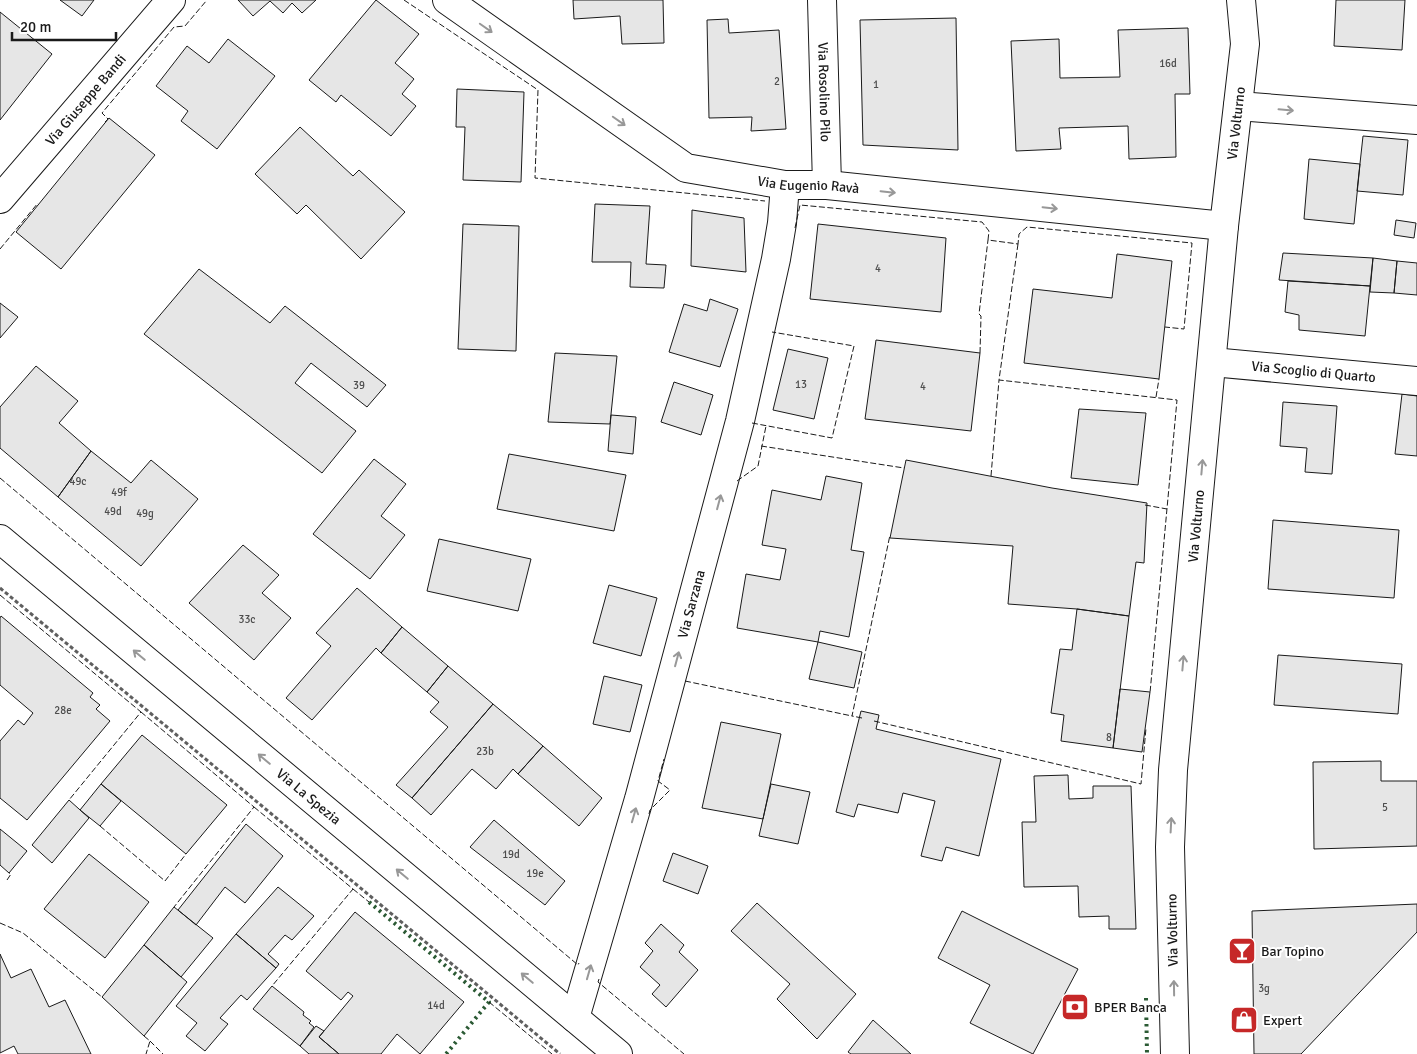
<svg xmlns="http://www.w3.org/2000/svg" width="1417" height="1054" viewBox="0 0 1417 1054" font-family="Signika,sans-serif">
<rect width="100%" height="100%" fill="#fff"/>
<path fill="#e6e6e6" stroke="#1a1a1a" d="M 60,0 L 94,0 L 82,16 Z
M 238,0 L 316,0 L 302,13 L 292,3 L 283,13 L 270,1 L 253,16 Z
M 376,0 L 419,34 L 395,63 L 414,79 L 402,94 L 416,106 L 391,136 L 341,95 L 336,102 L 309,80 Z
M 573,0 L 663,0 L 664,43 L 622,44 L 620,16 L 574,19 Z
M 1336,0 L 1405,0 L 1402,50 L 1334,46 Z
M 0,12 L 52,54 L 0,120 Z
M 956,18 L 958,150 L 863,145 L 860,20 Z
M 728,19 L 729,33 L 779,30 L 786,129 L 751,131 L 752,117 L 709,118 L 707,20 Z
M 1188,28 L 1190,94 L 1175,94 L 1176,157 L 1129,159 L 1128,126 L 1059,128 L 1061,149 L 1016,151 L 1011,41 L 1059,39 L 1060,78 L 1120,77 L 1118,30 Z
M 228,39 L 275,76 L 217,149 L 181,121 L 188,111 L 156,86 L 187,46 L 209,63 Z
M 457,89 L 524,92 L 521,182 L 463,180 L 465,127 L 456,127 Z
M 109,118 L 155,155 L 61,269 L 16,232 Z
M 300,127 L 353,176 L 359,170 L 405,212 L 361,259 L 306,205 L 297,214 L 255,174 Z
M 1363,136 L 1408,140 L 1403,195 L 1357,191 Z
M 1309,159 L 1360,164 L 1354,224 L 1304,219 Z
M 595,204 L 650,206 L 646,264 L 666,265 L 664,288 L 630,287 L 631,262 L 592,262 Z
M 692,210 L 744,218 L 746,272 L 691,266 Z
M 1396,220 L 1416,223 L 1414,238 L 1394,235 Z
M 463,224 L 519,226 L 516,351 L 458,349 Z
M 818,224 L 946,238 L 941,312 L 810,299 Z
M 1283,253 L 1373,258 L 1370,286 L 1279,280 Z
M 1117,254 L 1172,261 L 1159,379 L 1024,363 L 1033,289 L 1112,298 Z
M 1373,258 L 1397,261 L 1394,293 L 1370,292 Z
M 1397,261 L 1417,263 L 1417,295 L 1394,293 Z
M 199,269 L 270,323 L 285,306 L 386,385 L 367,407 L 311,363 L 295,383 L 356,431 L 322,473 L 144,334 Z
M 1288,281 L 1370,286 L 1365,336 L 1299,330 L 1299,315 L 1285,312 Z
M 710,299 L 738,309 L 720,367 L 669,352 L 684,304 L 707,311 Z
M 0,303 L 18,317 L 0,338 Z
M 876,340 L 980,353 L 971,431 L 865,419 Z
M 788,349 L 828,358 L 814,419 L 773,410 Z
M 555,353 L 617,356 L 610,424 L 548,422 Z
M 36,366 L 78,401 L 59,423 L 91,451 L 58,497 L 0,448 L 0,407 Z
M 674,382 L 713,395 L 701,435 L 661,422 Z
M 1402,394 L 1417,396 L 1417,456 L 1395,454 Z
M 1283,402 L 1337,406 L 1332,474 L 1305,472 L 1307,448 L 1280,446 Z
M 1079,409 L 1146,413 L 1138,485 L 1071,478 Z
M 611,415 L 636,417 L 633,454 L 608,451 Z
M 91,451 L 131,483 L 151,460 L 198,499 L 141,566 L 58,497 Z
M 509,454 L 626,475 L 614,531 L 497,509 Z
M 374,459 L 406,484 L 381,516 L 405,535 L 370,579 L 313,534 Z
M 906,460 L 1052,488 L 1147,503 L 1144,563 L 1136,562 L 1129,616 L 1077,609 L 1008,604 L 1013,546 L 890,538 Z
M 826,476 L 862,483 L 851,550 L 864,552 L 849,637 L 820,631 L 818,642 L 737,628 L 746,574 L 780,580 L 786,549 L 762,545 L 772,490 L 821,500 Z
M 1273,520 L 1399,530 L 1394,598 L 1268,589 Z
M 439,539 L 531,559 L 518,611 L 427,591 Z
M 243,545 L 279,575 L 262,593 L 291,618 L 254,660 L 189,603 Z
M 609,585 L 657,598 L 641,656 L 593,643 Z
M 357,588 L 402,627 L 381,653 L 376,648 L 312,720 L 286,698 L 331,646 L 316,633 Z
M 1077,609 L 1129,616 L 1113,748 L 1061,741 L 1064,715 L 1051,713 L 1060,649 L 1072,650 Z
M 1,616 L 93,693 L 90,697 L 100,705 L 96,709 L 110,721 L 27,820 L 0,798 L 0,741 L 18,720 L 24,725 L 33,713 L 0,685 L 0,618 Z
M 402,627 L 448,666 L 427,692 L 381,653 Z
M 818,642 L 862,652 L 854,688 L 809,679 Z
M 1278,655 L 1402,664 L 1398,714 L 1274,705 Z
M 448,666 L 493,704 L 412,798 L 396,785 L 448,727 L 430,712 L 439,702 L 427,692 Z
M 604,676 L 642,685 L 630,732 L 593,724 Z
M 1120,689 L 1150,692 L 1142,752 L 1113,748 Z
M 493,704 L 543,746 L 518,774 L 513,769 L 496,789 L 472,769 L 431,815 L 412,798 Z
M 861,711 L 879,715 L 876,729 L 1001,759 L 979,856 L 946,847 L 942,861 L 921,856 L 935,801 L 903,793 L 898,813 L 858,804 L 854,817 L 836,812 Z
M 721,722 L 781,734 L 763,819 L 702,808 Z
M 142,735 L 227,805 L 186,854 L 101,784 Z
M 543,746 L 602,798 L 579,826 L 518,774 Z
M 1381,761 L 1381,781 L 1417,781 L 1417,846 L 1314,849 L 1313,762 Z
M 1068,775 L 1069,799 L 1093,798 L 1093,786 L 1131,786 L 1136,929 L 1109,929 L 1109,916 L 1079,917 L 1078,886 L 1024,887 L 1022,822 L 1036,822 L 1034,776 Z
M 101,784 L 121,801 L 100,826 L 80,810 Z
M 771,784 L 810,792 L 798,844 L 759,836 Z
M 69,800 L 89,818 L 52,863 L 32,845 Z
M 494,820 L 565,881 L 545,905 L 470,847 Z
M 246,824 L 283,856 L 245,903 L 225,887 L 196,925 L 178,910 Z
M 0,829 L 27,851 L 9,873 L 0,865 Z
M 673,853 L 708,866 L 698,894 L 663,881 Z
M 89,854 L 149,902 L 105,958 L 44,909 Z
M 278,887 L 314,916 L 292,940 L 285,935 L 268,954 L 279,964 L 276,968 L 236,934 Z
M 757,903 L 856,994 L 817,1039 L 777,999 L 790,984 L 731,931 Z
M 1417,904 L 1417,932 L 1301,1054 L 1254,1054 L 1252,911 Z
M 174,907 L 213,938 L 181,977 L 144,945 Z
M 962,911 L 1078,969 L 1033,1054 L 970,1023 L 990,985 L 938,958 Z
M 355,912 L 464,1002 L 420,1054 L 397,1034 L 381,1054 L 339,1054 L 319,1037 L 353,996 L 348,992 L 341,1000 L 306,971 Z
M 661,924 L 684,945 L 679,952 L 698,970 L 666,1007 L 652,994 L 660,985 L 640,967 L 653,951 L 645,943 Z
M 236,934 L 276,968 L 247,1000 L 241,995 L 220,1018 L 228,1024 L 205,1051 L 186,1036 L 197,1023 L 176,1006 Z
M 144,945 L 187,982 L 144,1036 L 102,997 Z
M 0,954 L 11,978 L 31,969 L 49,1007 L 65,1000 L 91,1054 L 18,1054 L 14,1046 L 0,1053 Z
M 272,986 L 304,1012 L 303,1015 L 311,1021 L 309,1023 L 314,1027 L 300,1046 L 253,1009 Z
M 873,1020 L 911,1054 L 851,1054 L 848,1052 Z
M 316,1026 L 324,1031 L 319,1037 L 339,1054 L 309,1054 L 300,1046 Z"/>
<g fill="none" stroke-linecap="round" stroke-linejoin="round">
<g stroke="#1a1a1a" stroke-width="30">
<g id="minor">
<path id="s1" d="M 447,0 L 686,168 L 785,185 L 827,185 L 1224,226"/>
<path id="s2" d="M 822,0 L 827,185"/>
<path d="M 1238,106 L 1417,120"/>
<path id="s3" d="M 0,199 L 171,0"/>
<path id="s4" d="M 1212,362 L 1417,381"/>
<path id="s5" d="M 0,539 L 618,1054"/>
<path id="s6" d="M 575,1018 L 639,799 L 740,421 L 776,259 L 782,223 L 785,185"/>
<path id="s7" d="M 1175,1054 L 1170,847 L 1173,770 L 1224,226 L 1245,44 L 1241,0"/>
</g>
</g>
<path stroke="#5f5f5f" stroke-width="3" stroke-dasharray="4 2.5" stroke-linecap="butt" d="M 0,588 L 560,1054"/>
<use href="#minor" stroke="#fff" stroke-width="28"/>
<path stroke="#2b5a34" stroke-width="4" stroke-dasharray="2.5 4" stroke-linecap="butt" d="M 369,902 L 489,1002 L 446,1054
M 1146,998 L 1147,1054"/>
<path stroke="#1a1a1a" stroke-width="1" stroke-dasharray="6 2.5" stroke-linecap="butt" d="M 404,0 L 538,90 L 535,178 L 765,201
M 105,122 L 108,119 L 102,113 L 174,27 L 185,26 L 207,0
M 795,228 L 800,205 L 982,222 L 989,231 L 988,240 L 1018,244 L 1019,234 L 1027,227 L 1192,243 L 1184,329 L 1165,327
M 1018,244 L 999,380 L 1177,400 L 1150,693
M 0,249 L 38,203
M 980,353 L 981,316 L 979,314 L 988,240
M 1156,397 L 1159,379
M 752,423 L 832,438 L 854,346 L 772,332
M 761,446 L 904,468
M 991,476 L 999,380
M 0,478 L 578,965 L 579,963
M 737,481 L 758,466 L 766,426
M 1145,505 L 1167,509
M 0,595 L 141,712 L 69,800
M 685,681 L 852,716
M 141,712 L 254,807 L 174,907
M 862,718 L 852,716 L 890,535
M 874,721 L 1141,784 L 1146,728
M 254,807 L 353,889 L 272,986
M 649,814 L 650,810 L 670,790 L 658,781 L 664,759
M 100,826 L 165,881 L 186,854
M 7,880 L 11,874 L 9,873
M 353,889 L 369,902
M 0,923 L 23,933 L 102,997
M 599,979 L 598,982 L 684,1054
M 489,1002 L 552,1054
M 144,1036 L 150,1041 L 146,1054
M 150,1041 L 163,1054"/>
</g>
<defs><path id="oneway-shaft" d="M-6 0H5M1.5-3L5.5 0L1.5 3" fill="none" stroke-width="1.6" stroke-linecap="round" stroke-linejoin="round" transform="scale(1.25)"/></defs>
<g stroke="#989898">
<use href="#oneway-shaft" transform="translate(486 28) rotate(35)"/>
<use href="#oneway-shaft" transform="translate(1286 110) rotate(5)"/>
<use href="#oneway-shaft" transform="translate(619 121) rotate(35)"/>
<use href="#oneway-shaft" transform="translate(888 192) rotate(6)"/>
<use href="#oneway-shaft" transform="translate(1050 208) rotate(6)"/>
<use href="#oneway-shaft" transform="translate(1202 467) rotate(-85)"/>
<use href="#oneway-shaft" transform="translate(719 502) rotate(-75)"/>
<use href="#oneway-shaft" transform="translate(139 655) rotate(-140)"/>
<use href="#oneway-shaft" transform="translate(677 659) rotate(-75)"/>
<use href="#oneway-shaft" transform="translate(1183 663) rotate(-85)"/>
<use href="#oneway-shaft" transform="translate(264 759) rotate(-140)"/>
<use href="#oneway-shaft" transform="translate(634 815) rotate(-74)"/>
<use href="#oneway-shaft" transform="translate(1171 825) rotate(-87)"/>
<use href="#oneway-shaft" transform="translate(402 874) rotate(-140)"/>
<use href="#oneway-shaft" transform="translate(589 972) rotate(-74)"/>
<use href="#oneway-shaft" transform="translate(527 978) rotate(-140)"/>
<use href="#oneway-shaft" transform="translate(1174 988) rotate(-91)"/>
</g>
<defs>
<g id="bar-square" transform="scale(1.4375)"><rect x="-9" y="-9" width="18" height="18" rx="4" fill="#c62828" stroke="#fff"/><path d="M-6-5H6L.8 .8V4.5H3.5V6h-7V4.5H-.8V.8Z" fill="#fff"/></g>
<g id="bank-square" transform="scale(1.4375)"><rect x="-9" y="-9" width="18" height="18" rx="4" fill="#c62828" stroke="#fff"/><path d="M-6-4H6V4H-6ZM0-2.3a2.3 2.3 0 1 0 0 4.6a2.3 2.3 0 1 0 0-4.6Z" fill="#fff"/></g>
<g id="shop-square" transform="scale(1.4375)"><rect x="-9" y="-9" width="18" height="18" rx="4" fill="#c62828" stroke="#fff"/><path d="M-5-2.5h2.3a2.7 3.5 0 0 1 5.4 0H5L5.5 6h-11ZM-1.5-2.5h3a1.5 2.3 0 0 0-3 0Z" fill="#fff"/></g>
</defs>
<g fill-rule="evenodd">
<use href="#bar-square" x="1242" y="951"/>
<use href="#bank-square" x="1075" y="1007"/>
<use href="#shop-square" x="1244" y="1020"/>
</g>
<g text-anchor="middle" stroke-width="4" stroke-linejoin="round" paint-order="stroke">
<g font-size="11" fill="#4d4d4d">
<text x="1168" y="67">16d</text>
<text x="777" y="85">2</text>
<text x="876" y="88">1</text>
<text x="878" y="272">4</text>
<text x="801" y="388">13</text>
<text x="359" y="389">39</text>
<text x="923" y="390">4</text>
<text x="78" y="485">49c</text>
<text x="119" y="496">49f</text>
<text x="113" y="515">49d</text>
<text x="145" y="517">49g</text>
<text x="247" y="623">33c</text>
<text x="63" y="714">28e</text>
<text x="1109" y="741">8</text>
<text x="485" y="755">23b</text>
<text x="1385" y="811">5</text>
<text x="511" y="858">19d</text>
<text x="535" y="877">19e</text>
<text x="1264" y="992">3g</text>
<text x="436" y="1009">14d</text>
</g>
<g font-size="14" fill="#1a1a1a" stroke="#fff">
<text dy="5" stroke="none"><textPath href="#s2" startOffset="92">Via Rosolino Pilo</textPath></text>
<text dy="5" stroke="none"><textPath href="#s3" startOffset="131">Via Giuseppe Bandi</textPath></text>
<text dy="5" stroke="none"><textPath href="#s7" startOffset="934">Via Volturno</textPath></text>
<text dy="5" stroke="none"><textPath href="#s1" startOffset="416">Via Eugenio Ravà</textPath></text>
<text dy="5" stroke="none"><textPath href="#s4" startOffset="102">Via Scoglio di Quarto</textPath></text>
<text dy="5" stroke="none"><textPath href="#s7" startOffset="529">Via Volturno</textPath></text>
<text dy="5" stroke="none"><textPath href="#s6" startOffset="430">Via Sarzana</textPath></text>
<text dy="5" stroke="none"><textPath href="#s5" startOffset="402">Via La Spezia</textPath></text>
<text transform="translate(1172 930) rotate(-91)" y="5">Via Volturno</text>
</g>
<g font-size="14" fill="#1a1a1a" stroke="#fff" text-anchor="start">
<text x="1261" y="956">Bar Topino</text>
<text x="1094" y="1012">BPER Banca</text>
<text x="1263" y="1025">Expert</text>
</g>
</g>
<path d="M12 32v8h104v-8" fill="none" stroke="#1a1a1a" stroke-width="2.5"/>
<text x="20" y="32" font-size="15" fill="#1a1a1a" stroke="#ffffff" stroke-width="4" paint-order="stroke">20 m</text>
</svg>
